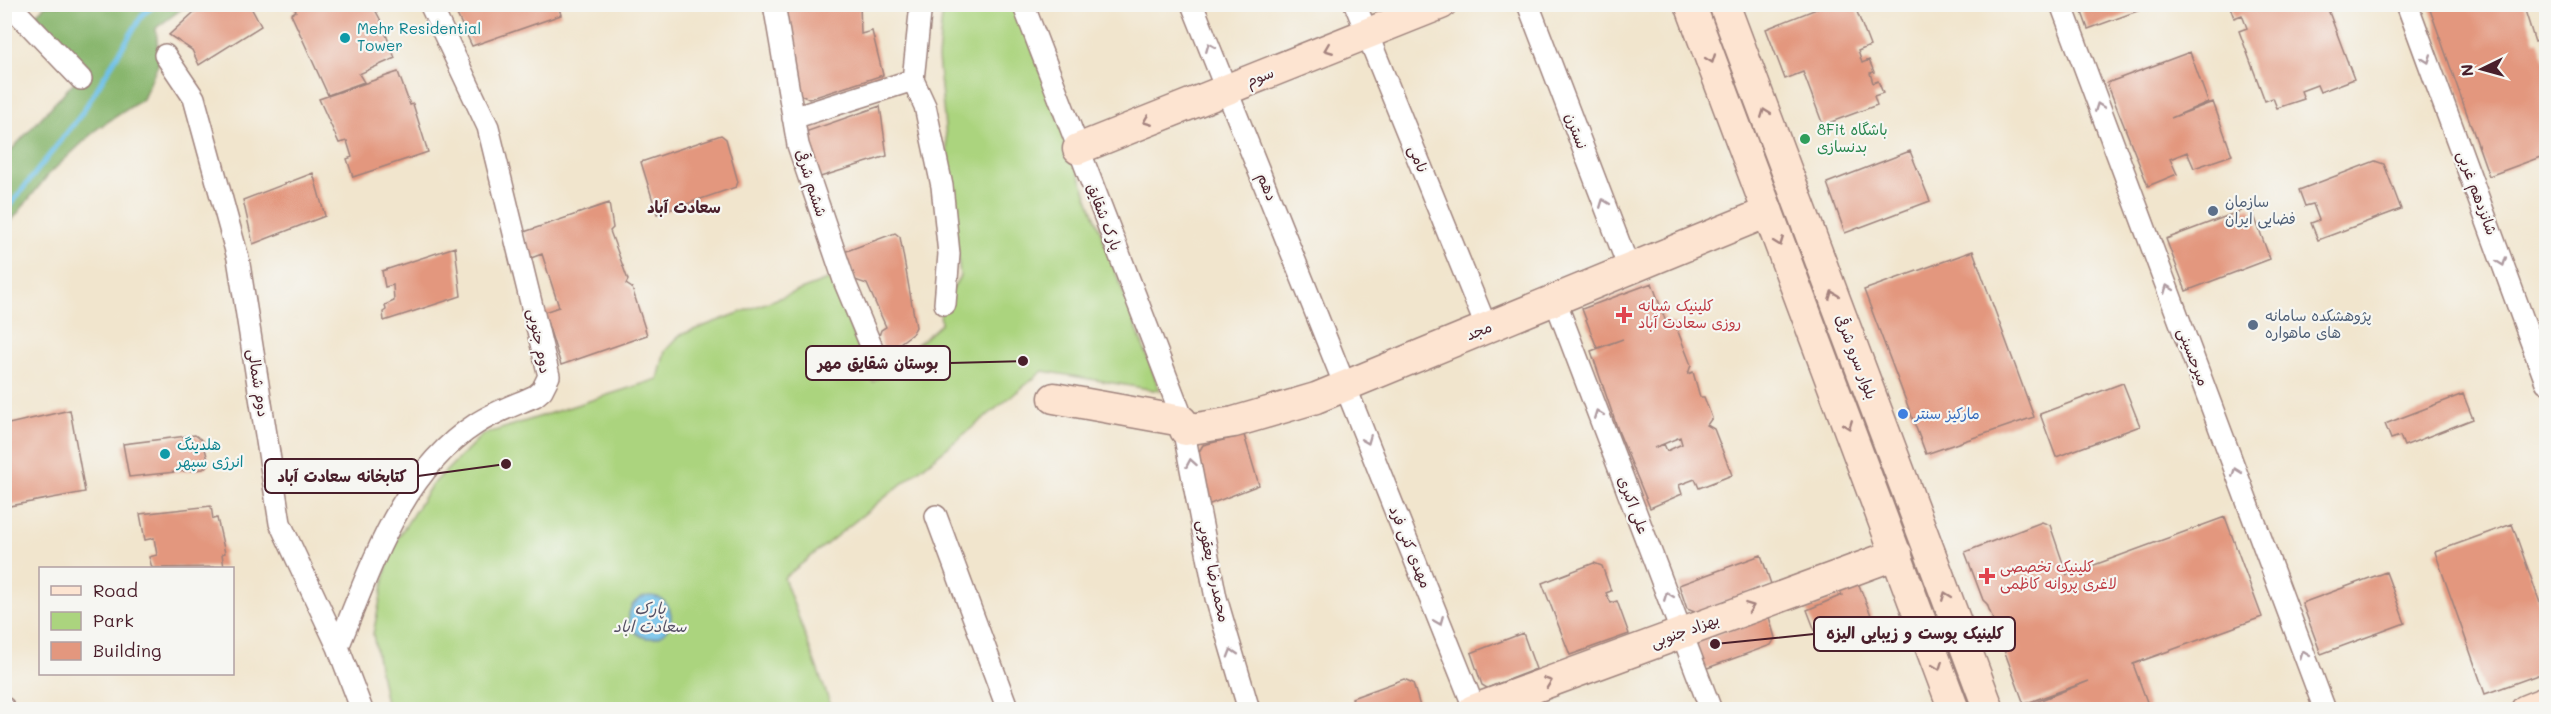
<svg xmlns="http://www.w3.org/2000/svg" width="2551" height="714" viewBox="0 0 2551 714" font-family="Mali,'Playpen Sans Arabic',sans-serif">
<rect width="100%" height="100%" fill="#f6f6f2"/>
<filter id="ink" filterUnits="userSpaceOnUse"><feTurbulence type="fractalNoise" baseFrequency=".0167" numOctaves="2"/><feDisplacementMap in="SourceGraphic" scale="12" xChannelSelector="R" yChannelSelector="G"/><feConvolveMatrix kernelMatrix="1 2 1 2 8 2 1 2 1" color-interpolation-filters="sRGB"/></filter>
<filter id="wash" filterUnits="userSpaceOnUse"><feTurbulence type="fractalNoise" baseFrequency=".008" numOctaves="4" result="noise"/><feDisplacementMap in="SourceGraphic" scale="24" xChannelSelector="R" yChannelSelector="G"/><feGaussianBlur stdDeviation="1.35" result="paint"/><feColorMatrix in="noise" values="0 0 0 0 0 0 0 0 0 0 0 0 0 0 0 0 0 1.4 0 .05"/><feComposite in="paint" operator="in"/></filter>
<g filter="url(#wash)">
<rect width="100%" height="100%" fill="#f1e5cd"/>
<path fill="#abd47e" stroke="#7a7a54" stroke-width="1.5" d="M 943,5 L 1016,5 L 1160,391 L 1043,371 L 784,578 L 832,709 L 387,709 L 373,634 L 387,566 L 394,544 L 431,486 L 482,435 L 658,379 L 665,351 L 680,335 L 830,279 L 873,382 L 941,324 L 940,310 L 960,276 L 938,58 Z"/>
<path fill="#88b66d" stroke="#696a4c" stroke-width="1.5" d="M 46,5 L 187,5 L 156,28 L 159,62 L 143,99 L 98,128 L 48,175 L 5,229 L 4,158 L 88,67 L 36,14 Z"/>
<path fill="#6ec1ea" stroke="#5c708a" stroke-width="1.5" d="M629 617a21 21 0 1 1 42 0a21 21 0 1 1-42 0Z"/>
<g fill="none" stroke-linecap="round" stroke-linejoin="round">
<path stroke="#6ec1ea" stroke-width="5" d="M 4,213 L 80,116 L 143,14 L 157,4"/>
</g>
<g id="blocks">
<path fill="#e3977e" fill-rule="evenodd" d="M 203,4 L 249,4 L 261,26 L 199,65 L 192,50 L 169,35 Z
M 291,4 L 372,4 L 380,19 L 395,58 L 359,74 L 364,82 L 328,95 L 291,14 L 296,11 Z
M 452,4 L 558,4 L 561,15 L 472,46 Z
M 781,4 L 860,4 L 861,34 L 872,31 L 883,75 L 809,99 L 794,92 Z
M 1829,4 L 1854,4 L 1870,46 L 1858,51 L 1862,63 L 1869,60 L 1874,72 L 1870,73 L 1873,83 L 1878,81 L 1883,93 L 1874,96 L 1877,105 L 1823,125 L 1803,72 L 1785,79 L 1766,29 Z
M 2079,4 L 2154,4 L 2154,5 L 2088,29 Z
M 2229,4 L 2326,4 L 2354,79 L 2320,92 L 2317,85 L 2301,91 L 2304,99 L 2277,108 L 2273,98 L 2265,101 L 2239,31 L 2247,28 L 2242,15 L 2234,18 Z
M 2428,4 L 2523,4 L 2535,42 L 2538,41 L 2546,62 L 2546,155 L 2489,176 Z
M 2190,52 L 2208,102 L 2171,118 L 2213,102 L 2232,155 L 2194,168 L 2187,152 L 2170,159 L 2177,174 L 2148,186 L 2107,83 Z
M 398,72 L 410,105 L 413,104 L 428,152 L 353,177 L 347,159 L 352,157 L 347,141 L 339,143 L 319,99 Z
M 880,106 L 887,156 L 817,178 L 805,137 L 808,131 Z
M 721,135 L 726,139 L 738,182 L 736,187 L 657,214 L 641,162 Z
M 1910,151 L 1930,201 L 1845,233 L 1827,183 Z
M 2375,161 L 2384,164 L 2401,209 L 2318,240 L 2311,223 L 2319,220 L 2313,204 L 2305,206 L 2299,190 Z
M 313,173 L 325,216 L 253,244 L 243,200 Z
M 609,203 L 613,228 L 610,231 L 628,280 L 626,284 L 632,288 L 647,335 L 561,365 L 544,312 L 559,307 L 542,254 L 531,258 L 524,232 Z
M 2251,207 L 2270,259 L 2186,291 L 2166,239 Z
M 895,233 L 900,237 L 916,327 L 912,334 L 885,354 L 879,336 L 881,330 L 886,327 L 867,284 L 855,280 L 844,252 Z
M 455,247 L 461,296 L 384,321 L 383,312 L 386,310 L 385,305 L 394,301 L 393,285 L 385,287 L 382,271 Z
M 1973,251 L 2034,417 L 1926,454 L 1864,290 Z
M 1652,283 L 1666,322 L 1675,324 L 1691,365 L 1688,374 L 1693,372 L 1700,397 L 1704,397 L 1712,418 L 1707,425 L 1714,429 L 1732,475 L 1699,488 L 1695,479 L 1679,485 L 1682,494 L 1650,508 L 1619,433 L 1591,351 L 1623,339 L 1597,348 L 1582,309 ZM 1680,437 L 1682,444 L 1667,451 L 1664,444 L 1654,448 Z
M 2123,383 L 2140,426 L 2056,457 L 2040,414 Z
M 2463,394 L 2473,419 L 2404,446 L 2400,436 L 2391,439 L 2385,424 Z
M 70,410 L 85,492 L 4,507 L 4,425 Z
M 195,435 L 203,441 L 209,464 L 203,469 L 129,477 L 123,444 Z
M 1244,435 L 1259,485 L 1205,506 L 1197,455 L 1203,445 Z
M 211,506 L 213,519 L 217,518 L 225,553 L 222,554 L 224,567 L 152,568 L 149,557 L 157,555 L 154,538 L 145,540 L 140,514 Z
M 2225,517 L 2262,617 L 2133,664 L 2150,710 L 2021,710 L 2021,708 L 2089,681 L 2024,704 L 1987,604 L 1983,600 L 1965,552 L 2042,522 L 2050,525 L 2067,575 Z
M 2512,524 L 2546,620 L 2546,672 L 2485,694 L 2435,552 Z
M 1761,555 L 1771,584 L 1697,613 L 1687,609 L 1679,585 Z
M 1594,563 L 1602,566 L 1611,591 L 1606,593 L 1611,603 L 1617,601 L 1629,634 L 1570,655 L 1542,583 Z
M 2386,572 L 2405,623 L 2321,654 L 2302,603 Z
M 1857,580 L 1873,620 L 1819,641 L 1807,610 L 1842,595 L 1838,587 Z
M 1769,617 L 1775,638 L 1771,645 L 1702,670 L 1694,641 Z
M 1523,633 L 1536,669 L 1487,688 L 1482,685 L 1471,653 Z
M 1404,679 L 1413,683 L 1421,710 L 1356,710 L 1352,698 Z"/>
</g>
</g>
<g filter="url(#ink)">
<use href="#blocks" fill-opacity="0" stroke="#9e827c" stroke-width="1.5"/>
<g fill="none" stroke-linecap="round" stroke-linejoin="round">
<g stroke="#9e827c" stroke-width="24">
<path id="street" d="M 9,4 L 81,79
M 774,4 L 798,145 L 845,283 L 875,355
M 921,4 L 913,80 L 925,106 L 942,186 L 949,254 L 945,304
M 1023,4 L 1180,412 L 1216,598 L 1249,710
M 1192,4 L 1475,710
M 1355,4 L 1481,314
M 1528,4 L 1625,258
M 2061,4 L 2325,710
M 2407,4 L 2546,382
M 165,55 L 194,98 L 238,258 L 280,523 L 338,647 L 362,710
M 793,118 L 913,80
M 1555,300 L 1711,710
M 936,516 L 1008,710
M 338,647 C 371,568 400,473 476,424 C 494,412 515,405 535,396 L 542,390 L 549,376 L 488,127 L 430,4
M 4,708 L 5,710"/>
</g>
<g stroke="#9e827c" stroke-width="33">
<path id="secondary" d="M 1690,4 L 1954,710
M 1724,4 L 1989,710
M 1078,149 L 1441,4
M 1054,398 L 1182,421
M 1185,430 L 1234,422 L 1316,398 L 1768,212
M 1473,710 L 1897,554
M 2526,710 L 2546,702"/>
</g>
<use href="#street" stroke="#fff" stroke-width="21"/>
<use href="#secondary" stroke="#fde4d1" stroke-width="30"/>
</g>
<defs><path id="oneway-chevron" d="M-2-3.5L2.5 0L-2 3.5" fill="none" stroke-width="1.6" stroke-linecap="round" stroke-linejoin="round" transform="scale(1.5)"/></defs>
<g stroke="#ae9aa0">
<use href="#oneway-chevron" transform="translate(1210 47) rotate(-112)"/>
<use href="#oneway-chevron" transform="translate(2427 59) rotate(70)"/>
<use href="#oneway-chevron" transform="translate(2099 107) rotate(-111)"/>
<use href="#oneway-chevron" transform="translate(1604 203) rotate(-111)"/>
<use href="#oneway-chevron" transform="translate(2502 262) rotate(70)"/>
<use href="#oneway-chevron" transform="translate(2168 289) rotate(-111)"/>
<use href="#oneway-chevron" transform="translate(1598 414) rotate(-111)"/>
<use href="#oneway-chevron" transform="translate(1367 440) rotate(68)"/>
<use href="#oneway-chevron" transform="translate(1191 463) rotate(-100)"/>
<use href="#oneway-chevron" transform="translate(2236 472) rotate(-111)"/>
<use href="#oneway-chevron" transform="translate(1668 596) rotate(-111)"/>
<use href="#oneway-chevron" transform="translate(1439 621) rotate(68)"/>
<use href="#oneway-chevron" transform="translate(1232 653) rotate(-107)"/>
<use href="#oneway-chevron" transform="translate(2304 655) rotate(-111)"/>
</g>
<g stroke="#a4827e">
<use href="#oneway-chevron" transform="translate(1328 49) rotate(158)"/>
<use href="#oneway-chevron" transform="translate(1711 59) rotate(70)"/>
<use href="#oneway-chevron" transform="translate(1765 113) rotate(-111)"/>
<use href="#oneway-chevron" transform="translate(1147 121) rotate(158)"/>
<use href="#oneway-chevron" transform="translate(1779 242) rotate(69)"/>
<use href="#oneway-chevron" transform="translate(1833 295) rotate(-111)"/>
<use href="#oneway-chevron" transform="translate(1848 425) rotate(69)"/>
<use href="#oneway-chevron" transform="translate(1946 596) rotate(-111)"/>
<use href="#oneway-chevron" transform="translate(1750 607) rotate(-20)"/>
<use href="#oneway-chevron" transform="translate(1938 666) rotate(69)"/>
<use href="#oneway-chevron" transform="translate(1548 682) rotate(-20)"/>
</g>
</g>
<g fill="#0f9aa8" stroke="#f6f6f2" stroke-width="2">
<circle cx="345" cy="38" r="6"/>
<circle cx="165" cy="454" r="6"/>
</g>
<circle fill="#2e9e5b" stroke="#f6f6f2" stroke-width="2" cx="1805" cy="139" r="6"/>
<g fill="#5c6f8a" stroke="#f6f6f2" stroke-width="2">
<circle cx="2213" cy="211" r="6"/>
<circle cx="2253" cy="325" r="6"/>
</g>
<g fill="#e0444e" stroke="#f6f6f2" stroke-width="2">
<path d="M1621 306h6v6h6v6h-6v6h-6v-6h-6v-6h6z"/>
<path d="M1984 567h6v6h6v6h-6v6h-6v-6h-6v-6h6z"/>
</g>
<circle fill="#3f7fe0" stroke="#f6f6f2" stroke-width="2" cx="1903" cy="414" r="6"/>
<g text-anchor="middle" stroke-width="4.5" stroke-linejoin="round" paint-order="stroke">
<g font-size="15" fill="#0d838f" stroke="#f6f6f2" text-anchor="start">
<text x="357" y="34">Mehr Residential<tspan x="357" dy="17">Tower</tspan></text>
<text x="177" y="450">هلدینگ<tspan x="177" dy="17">انرژی سپهر</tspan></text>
</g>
<g font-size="15" fill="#4a1f2b" stroke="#f6f6f2">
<text transform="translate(1260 77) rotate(-22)" y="5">سوم</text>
<text transform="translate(1576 131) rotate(69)" y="5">نسترن</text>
<text transform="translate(1418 159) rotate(68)" y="5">نامی</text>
<text transform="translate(811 183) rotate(72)" y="5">ششم شرقی</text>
<text transform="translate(1267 187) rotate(68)" y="5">دهم</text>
<text transform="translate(2477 193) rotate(70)" y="5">شانزدهم غربی</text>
<text transform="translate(1104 217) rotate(69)" y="5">پارک شقایق</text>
<text transform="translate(1479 331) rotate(-22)" y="5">مجد</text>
<text transform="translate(539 341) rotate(79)" y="5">دوم جنوبی</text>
<text transform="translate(1856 357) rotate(69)" y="5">بلوار سرو شرقی</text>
<text transform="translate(2193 357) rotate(69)" y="5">میرحسینی</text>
<text transform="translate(258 383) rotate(81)" y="5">دوم شمالی</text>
<text transform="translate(1633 505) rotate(69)" y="5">علی اکبری</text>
<text transform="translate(1410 547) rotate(68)" y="5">مهدی کنی فرد</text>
<text transform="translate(1213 571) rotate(78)" y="5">محمدرضا یعقوبی</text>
<text transform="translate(1685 631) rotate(-20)" y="5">بهزاد جنوبی</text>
</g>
<g font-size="15" fill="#27864d" stroke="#f6f6f2" text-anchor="start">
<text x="1817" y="135">8Fit باشگاه<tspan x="1817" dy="17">بدنسازی</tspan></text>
</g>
<g font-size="15" fill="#4e5e75" stroke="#f6f6f2" text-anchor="start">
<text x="2225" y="207">سازمان<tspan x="2225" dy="17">فضایی ایران</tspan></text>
<text x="2265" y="321">پژوهشکده سامانه<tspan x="2265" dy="17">های ماهواره</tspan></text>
</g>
<g font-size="15" fill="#be3a42" stroke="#f6f6f2" text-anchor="start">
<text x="1638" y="311">کلینیک شبانه<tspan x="1638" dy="17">روزی سعادت آباد</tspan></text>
<text x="2000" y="572">کلینیک تخصصی<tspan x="2000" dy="17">لاغری پروانه کاظمی</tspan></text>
</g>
<g font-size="15" fill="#366cbe" stroke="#f6f6f2" text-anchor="start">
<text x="1915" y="419">مارکیز سنتر</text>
</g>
<g font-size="16" font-weight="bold" fill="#4a1f2b" stroke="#f6f6f2">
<text x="684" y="213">سعادت آباد</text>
</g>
<g font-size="16" font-style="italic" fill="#555064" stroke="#f6f6f2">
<text x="650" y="614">پارک<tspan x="650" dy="18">سعادت اباد</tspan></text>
</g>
</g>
<path fill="none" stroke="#4a1f2b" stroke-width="2" d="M1023 361L950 363M506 464L418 476M1715 644L1814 634"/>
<g fill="#4a1f2b" stroke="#f6f6f2" stroke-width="2">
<circle cx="1023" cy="361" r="6"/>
<circle cx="506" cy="464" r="6"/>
<circle cx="1715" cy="644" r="6"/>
</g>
<g fill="#f6f6f2" stroke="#4a1f2b" stroke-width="2">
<rect x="806" y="346" width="144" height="34" rx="6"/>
<rect x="265" y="459" width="153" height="34" rx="6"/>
<rect x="1814" y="617" width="201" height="34" rx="6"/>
</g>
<g font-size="16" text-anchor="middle" font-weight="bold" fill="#4a1f2b">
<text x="878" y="369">بوستان شقایق مهر</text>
<text x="342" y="482">کتابخانه سعادت آباد</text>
<text x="1915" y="639">کلینیک پوست و زیبایی الیزه</text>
</g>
<rect width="2551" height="714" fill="none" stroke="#f6f6f2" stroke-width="24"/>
<rect x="39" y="567" width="195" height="108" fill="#f6f6f2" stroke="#b1a0a2" stroke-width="1.5"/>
<rect x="51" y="586" width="30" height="9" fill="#fde4d1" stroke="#b1a0a2" stroke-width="1.5"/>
<text x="93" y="597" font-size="18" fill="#4a1f2b">Road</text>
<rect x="51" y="612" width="30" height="18" fill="#abd47e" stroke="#b1a0a2" stroke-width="1.5"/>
<text x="93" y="627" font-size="18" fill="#4a1f2b">Park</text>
<rect x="51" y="642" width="30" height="18" fill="#e3977e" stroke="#b1a0a2" stroke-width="1.5"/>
<text x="93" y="657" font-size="18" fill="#4a1f2b">Building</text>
<g transform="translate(2482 69) rotate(265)" stroke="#f6f6f2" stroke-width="4.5" paint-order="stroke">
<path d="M0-4.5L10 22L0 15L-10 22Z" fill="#4a1f2b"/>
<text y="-9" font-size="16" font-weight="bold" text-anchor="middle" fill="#4a1f2b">N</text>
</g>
</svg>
